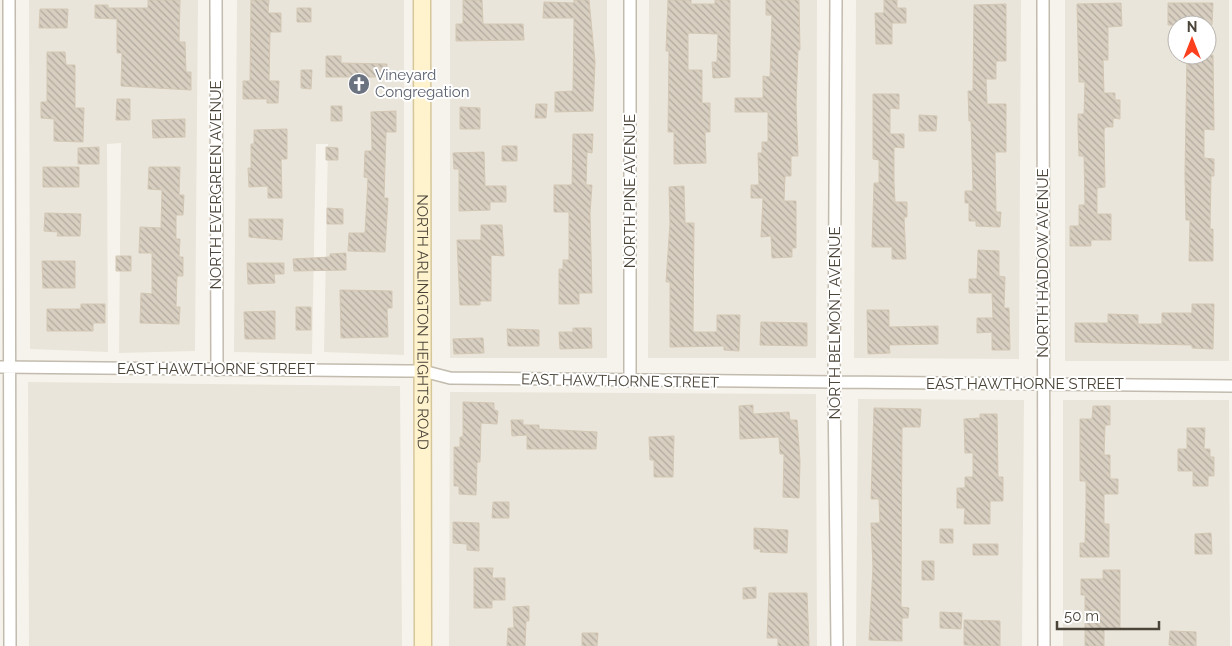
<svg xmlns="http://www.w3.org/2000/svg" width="1232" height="646" viewBox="0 0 1232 646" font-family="Raleway,sans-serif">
<defs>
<pattern id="building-back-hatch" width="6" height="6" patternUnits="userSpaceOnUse" patternTransform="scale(1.25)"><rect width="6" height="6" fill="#d8cfc1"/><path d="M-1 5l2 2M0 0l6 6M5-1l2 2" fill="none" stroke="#b1aa9e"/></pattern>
</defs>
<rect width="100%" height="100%" fill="#f6f3ec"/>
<path fill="#eae5da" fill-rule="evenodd" d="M 29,0 L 198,0 L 195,351 L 119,353 L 121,143 L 107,144 L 108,352 L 30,349 Z
M 237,0 L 404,0 L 404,355 L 324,352 L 328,144 L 316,144 L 312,354 L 234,352 Z
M 450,0 L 607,0 L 607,358 L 450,358 Z
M 649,0 L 817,0 L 816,358 L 648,358 Z
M 856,0 L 1021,0 L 1019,359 L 854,358 Z
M 1065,0 L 1229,0 L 1229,361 L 1065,361 ZM 1177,25 L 1207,25 L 1207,55 L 1177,55 Z
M 28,382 L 400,386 L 402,646 L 29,646 Z
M 450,392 L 816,394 L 817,646 L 449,646 Z
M 858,399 L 1024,400 L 1022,646 L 856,646 Z
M 1063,400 L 1229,400 L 1230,646 L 1063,646 Z"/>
<path fill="url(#building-back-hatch)" stroke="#d3c7b4" d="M 148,0 L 180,0 L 179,42 L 185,42 L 186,72 L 191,72 L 191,90 L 121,86 L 122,53 L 117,53 L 117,19 L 95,18 L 95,5 L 108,5 L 108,8 L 148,8 Z
M 251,0 L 269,0 L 268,13 L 281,13 L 281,32 L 270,32 L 269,81 L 279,81 L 278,103 L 267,103 L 267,99 L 243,99 L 243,81 L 250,81 Z
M 463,0 L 482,0 L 483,24 L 523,24 L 524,40 L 456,41 L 456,24 L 463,24 Z
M 574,0 L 589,0 L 595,62 L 593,111 L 555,112 L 555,92 L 573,91 L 574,18 L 543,18 L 544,2 L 574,3 Z
M 668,0 L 691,0 L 691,4 L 715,4 L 715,0 L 730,0 L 730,77 L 713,78 L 712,62 L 717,62 L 718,34 L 688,33 L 688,70 L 702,70 L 702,103 L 710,103 L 710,132 L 705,132 L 706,163 L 674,164 L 674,132 L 668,132 L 669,51 L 666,51 Z
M 766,0 L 799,0 L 800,50 L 798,50 L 796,105 L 798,156 L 791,156 L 791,176 L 785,176 L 784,201 L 796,201 L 796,248 L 792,248 L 792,257 L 772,258 L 771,236 L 761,237 L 763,198 L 751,198 L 751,185 L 759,185 L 758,153 L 762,153 L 762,142 L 768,142 L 768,112 L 735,112 L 735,98 L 763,98 L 763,76 L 770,77 L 772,15 L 766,15 Z
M 884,0 L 897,0 L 897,8 L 906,8 L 906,23 L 892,23 L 892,44 L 876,44 L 875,13 L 884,13 Z
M 1121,3 L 1122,26 L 1108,27 L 1108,60 L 1103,60 L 1104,93 L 1115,93 L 1115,100 L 1120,100 L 1120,119 L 1113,118 L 1113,127 L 1105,127 L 1104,131 L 1105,187 L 1097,188 L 1097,214 L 1111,214 L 1111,240 L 1091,240 L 1091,246 L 1070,246 L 1070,226 L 1079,226 L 1079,205 L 1085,205 L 1084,156 L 1079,156 L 1078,129 L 1078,114 L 1084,114 L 1085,82 L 1079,82 L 1077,4 Z
M 1168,3 L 1213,3 L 1212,25 L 1168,25 Z
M 1006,4 L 1006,61 L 996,61 L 996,79 L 986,79 L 987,104 L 1006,104 L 1006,152 L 995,152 L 996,212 L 1001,212 L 1000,227 L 976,226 L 976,221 L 969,221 L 969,203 L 965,203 L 965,191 L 973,191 L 971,121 L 969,121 L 968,91 L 973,91 L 974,5 Z
M 297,8 L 311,8 L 311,22 L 297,22 Z
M 40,9 L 68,9 L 67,28 L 39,28 Z
M 47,52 L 65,52 L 66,65 L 75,65 L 75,108 L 84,108 L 83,142 L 54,141 L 54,119 L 41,118 L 41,102 L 47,102 Z
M 1187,55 L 1213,55 L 1214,130 L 1204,129 L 1204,158 L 1214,159 L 1214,176 L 1211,176 L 1210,229 L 1213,229 L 1213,261 L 1189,261 L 1190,220 L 1186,220 L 1185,175 Z
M 326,56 L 341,56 L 341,63 L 387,64 L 387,77 L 326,77 Z
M 301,70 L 312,70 L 311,89 L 301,88 Z
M 873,94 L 899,94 L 899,109 L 890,108 L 890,134 L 904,134 L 904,148 L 894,147 L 894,183 L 895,202 L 907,202 L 907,217 L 904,217 L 906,259 L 892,259 L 892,247 L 872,247 L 874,183 L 879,183 L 879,160 L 873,159 Z
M 117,99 L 130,99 L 130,120 L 116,120 Z
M 536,104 L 547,104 L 546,118 L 535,118 Z
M 331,106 L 342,106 L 342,121 L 331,121 Z
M 460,107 L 480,108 L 480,129 L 460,129 Z
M 396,111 L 396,132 L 386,132 L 384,198 L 388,198 L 385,252 L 348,251 L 349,233 L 365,233 L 368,178 L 364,177 L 365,151 L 372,151 L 371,112 Z
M 919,115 L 937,116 L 936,131 L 919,131 Z
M 185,119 L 185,137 L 153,138 L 152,120 Z
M 287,129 L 287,159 L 281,159 L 282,198 L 268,198 L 268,186 L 249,187 L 248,168 L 251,168 L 251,144 L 254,144 L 254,130 Z
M 573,134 L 593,134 L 592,153 L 587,152 L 586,185 L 592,185 L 590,213 L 592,293 L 579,293 L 579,304 L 559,304 L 559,269 L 563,269 L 563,260 L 569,260 L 569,212 L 554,212 L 554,185 L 572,185 Z
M 502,146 L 517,146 L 517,161 L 502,161 Z
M 99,147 L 99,164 L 78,164 L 78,148 Z
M 326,147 L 338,148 L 338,160 L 326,160 Z
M 484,152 L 485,186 L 506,186 L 506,202 L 490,202 L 490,210 L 459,211 L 459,169 L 454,169 L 453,153 Z
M 43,167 L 79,167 L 79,187 L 43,187 Z
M 149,167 L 180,167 L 179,195 L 184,195 L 183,215 L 176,215 L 176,239 L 180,239 L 179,257 L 183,257 L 183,276 L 177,276 L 176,307 L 180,307 L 179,324 L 140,323 L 141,293 L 152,294 L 152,253 L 139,253 L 140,227 L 161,228 L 162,190 L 148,189 Z
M 684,186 L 685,223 L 694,223 L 693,332 L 717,332 L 717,315 L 740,315 L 739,351 L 724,350 L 724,346 L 670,347 L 670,282 L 666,282 L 670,223 L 669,187 Z
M 327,208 L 343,209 L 343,224 L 327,224 Z
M 45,213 L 81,214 L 80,236 L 57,236 L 58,232 L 44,231 Z
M 249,219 L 283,219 L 282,240 L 249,237 Z
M 481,225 L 502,225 L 504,256 L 491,255 L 491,301 L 480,301 L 480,305 L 460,305 L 457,240 L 481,240 Z
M 978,250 L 999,251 L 999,276 L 1005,277 L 1004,308 L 1009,308 L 1010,350 L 992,350 L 992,332 L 977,333 L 977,318 L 993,318 L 992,293 L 969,293 L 969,279 L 977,279 Z
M 346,253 L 346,270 L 294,271 L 293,259 L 330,257 L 330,254 Z
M 116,256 L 131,256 L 131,271 L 116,271 Z
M 42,261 L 75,261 L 75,288 L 43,288 Z
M 247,263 L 284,263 L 284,274 L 274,274 L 275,283 L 248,284 Z
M 340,290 L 392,291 L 392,308 L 387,308 L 388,337 L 341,338 Z
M 81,304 L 105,304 L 105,323 L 93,323 L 93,331 L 47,331 L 47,309 L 81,309 Z
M 1192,304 L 1214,304 L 1213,349 L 1192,348 L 1192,345 L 1075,342 L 1075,323 L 1108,323 L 1108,314 L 1138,315 L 1138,324 L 1162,324 L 1162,313 L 1192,313 Z
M 296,307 L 311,307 L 311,330 L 296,330 Z
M 867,310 L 889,310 L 889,327 L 938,326 L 938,344 L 889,345 L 890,353 L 868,354 Z
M 275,311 L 275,339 L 245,339 L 244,312 Z
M 761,322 L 807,323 L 807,346 L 760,345 Z
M 573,328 L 591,328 L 592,348 L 560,349 L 559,332 L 573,332 Z
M 507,329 L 539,330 L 539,346 L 508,346 Z
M 483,338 L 484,353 L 454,354 L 453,339 Z
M 463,402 L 494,403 L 494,410 L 498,411 L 497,424 L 481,423 L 480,462 L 477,462 L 476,495 L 459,494 L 459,486 L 454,486 L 454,447 L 460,447 L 460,437 L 463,437 Z
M 753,405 L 753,414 L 789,412 L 790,420 L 797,420 L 800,461 L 799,498 L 783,497 L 784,454 L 780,454 L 779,437 L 740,439 L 739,406 Z
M 1093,406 L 1110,406 L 1110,425 L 1105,425 L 1104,455 L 1110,455 L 1110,479 L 1118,479 L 1118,494 L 1104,494 L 1104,524 L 1109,524 L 1109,557 L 1080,557 L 1080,543 L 1085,543 L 1086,506 L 1086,481 L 1080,481 L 1080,419 L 1092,419 Z
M 874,408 L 921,409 L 920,427 L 902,427 L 901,607 L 909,608 L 908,618 L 902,618 L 902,641 L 869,640 L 873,567 L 871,523 L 880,523 L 879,499 L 871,499 Z
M 980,414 L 997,414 L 998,477 L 1003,477 L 1003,501 L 990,501 L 990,524 L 964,524 L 965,508 L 957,508 L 957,488 L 965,488 L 965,477 L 973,477 L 973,453 L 965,453 L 964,419 L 980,418 Z
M 511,420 L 523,420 L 523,425 L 539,425 L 539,429 L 597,432 L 596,449 L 527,449 L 527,435 L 512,436 Z
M 1187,428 L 1205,428 L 1204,449 L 1210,449 L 1210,457 L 1214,457 L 1214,476 L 1208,476 L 1208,486 L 1193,486 L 1193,471 L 1178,471 L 1178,449 L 1187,449 Z
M 674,436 L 673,477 L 654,477 L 654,460 L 650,460 L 649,437 Z
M 493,502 L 509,502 L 509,518 L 492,518 Z
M 453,522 L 479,523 L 479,551 L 467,550 L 467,544 L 453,543 Z
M 754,528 L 788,530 L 787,553 L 760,552 L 761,549 L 754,549 Z
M 940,529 L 953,529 L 953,543 L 940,543 Z
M 1211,533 L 1212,554 L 1195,554 L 1195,534 Z
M 973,544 L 998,544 L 998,555 L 973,555 Z
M 922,561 L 934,561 L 934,580 L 922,580 Z
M 474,568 L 493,568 L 492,578 L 505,578 L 505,600 L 492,600 L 492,608 L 474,608 Z
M 1103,570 L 1120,570 L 1120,629 L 1104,629 L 1104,646 L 1085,646 L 1085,595 L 1081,595 L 1081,579 L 1103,579 Z
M 756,587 L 756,598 L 743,599 L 743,588 Z
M 769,593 L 807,593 L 809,646 L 778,646 L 778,638 L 767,638 Z
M 529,606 L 529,621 L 526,621 L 525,646 L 507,646 L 508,628 L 514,628 L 513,607 Z
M 940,612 L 962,613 L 961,629 L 940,628 Z
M 964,620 L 1000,621 L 1000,646 L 964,645 Z
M 1170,631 L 1196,632 L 1196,646 L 1169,645 Z
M 582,633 L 598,633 L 597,646 L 582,646 Z"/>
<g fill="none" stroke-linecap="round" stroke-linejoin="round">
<g stroke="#c2bbae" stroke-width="14">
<path id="minor" d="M 9,0 L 10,646
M 216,0 L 217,370
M 836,0 L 834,384 L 837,646
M 1043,0 L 1044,646
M 0,367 L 406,371 L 423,371 L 450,378 L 1232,386
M 630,381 L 630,0"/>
</g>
<g stroke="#d6c79b" stroke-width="19">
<g id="secondary">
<path id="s1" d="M 422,0 L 423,646"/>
</g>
</g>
<use href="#minor" stroke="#fff" stroke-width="11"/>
<use href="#secondary" stroke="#fff3cd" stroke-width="16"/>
</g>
<defs>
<g id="church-disc" transform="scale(1.125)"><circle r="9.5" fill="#6b7280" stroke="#fff"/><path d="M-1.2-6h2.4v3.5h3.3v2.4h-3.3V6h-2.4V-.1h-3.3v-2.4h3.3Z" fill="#fff"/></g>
</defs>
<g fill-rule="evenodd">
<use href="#church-disc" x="359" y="84"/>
</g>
<g text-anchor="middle" stroke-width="4" stroke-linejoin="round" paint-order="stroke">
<g font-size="15" fill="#5b616d" stroke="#fff" text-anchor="start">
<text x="375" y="80">Vineyard<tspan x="375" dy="17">Congregation</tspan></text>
</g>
<g font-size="15" fill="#4b4439" stroke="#fff">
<text transform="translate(216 185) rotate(-90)" y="5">NORTH EVERGREEN AVENUE</text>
<text transform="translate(630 191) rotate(-90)" y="5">NORTH PINE AVENUE</text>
<text transform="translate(1043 263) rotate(-90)" y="5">NORTH HADDOW AVENUE</text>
<text dy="5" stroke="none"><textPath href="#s1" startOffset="322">NORTH ARLINGTON HEIGHTS ROAD</textPath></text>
<text transform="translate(835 323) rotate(-90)" y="5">NORTH BELMONT AVENUE</text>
<text x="216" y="374">EAST HAWTHORNE STREET</text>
<text transform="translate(620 381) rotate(1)" y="5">EAST HAWTHORNE STREET</text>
<text x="1025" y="389">EAST HAWTHORNE STREET</text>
</g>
</g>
<g transform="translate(1192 40)"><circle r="24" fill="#ffffff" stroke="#b7b4b0"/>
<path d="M0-4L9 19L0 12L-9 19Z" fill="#fc3f1d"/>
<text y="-8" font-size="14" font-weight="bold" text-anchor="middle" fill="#4b4439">N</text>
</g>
<path d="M1057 621v8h102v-8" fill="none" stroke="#4b4439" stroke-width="2.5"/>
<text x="1064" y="621" font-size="15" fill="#4b4439" stroke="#ffffff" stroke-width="4" paint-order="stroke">50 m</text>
</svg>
